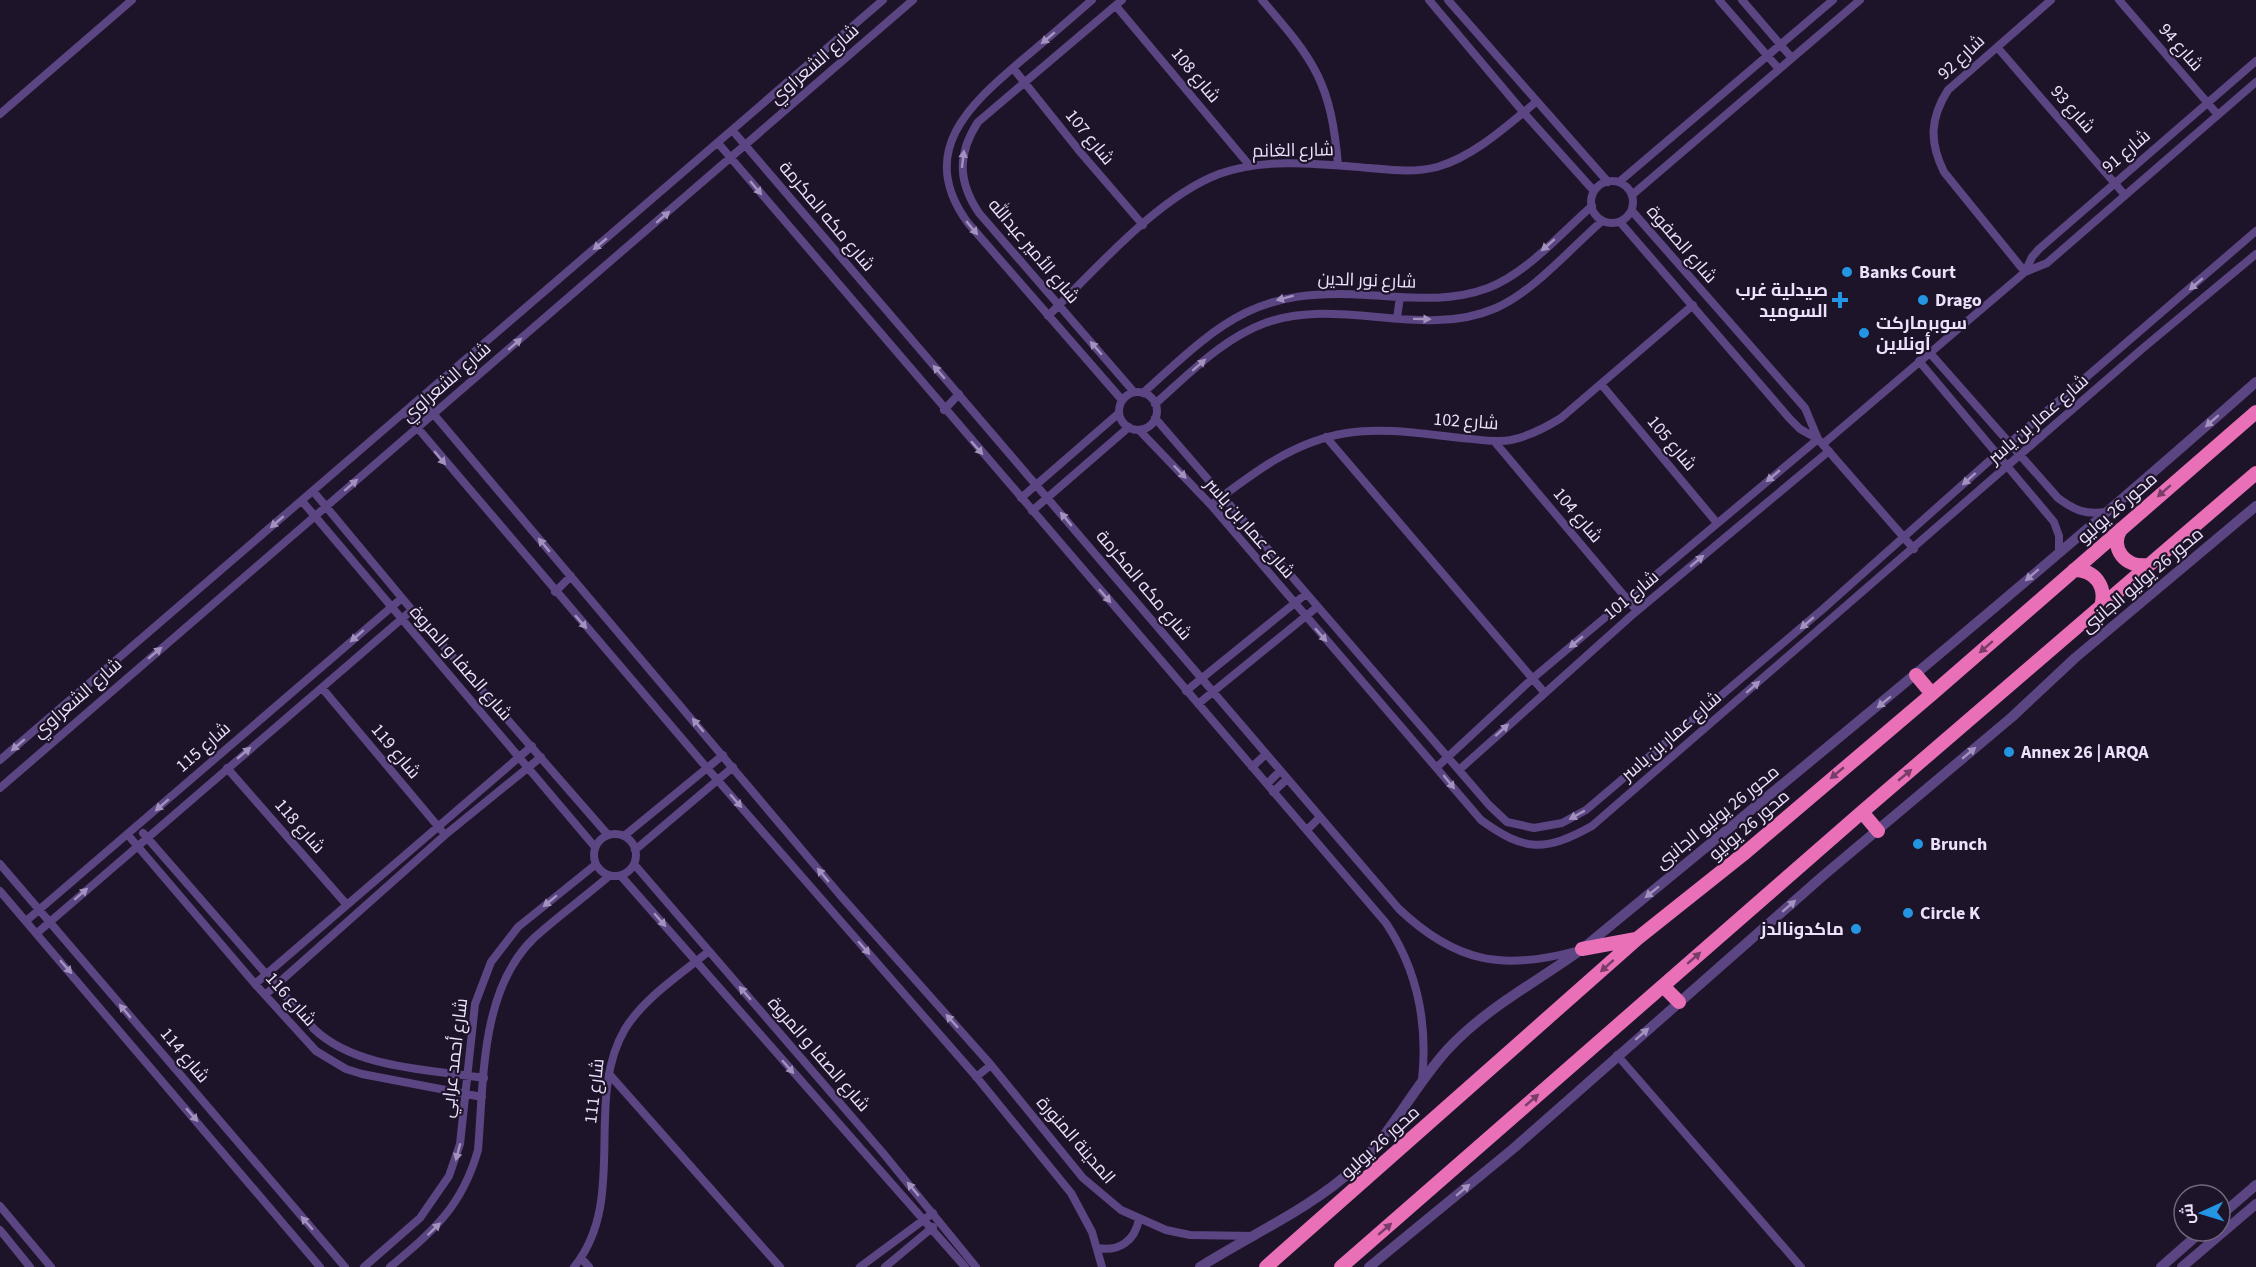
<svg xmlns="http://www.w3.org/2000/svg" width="2256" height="1267" viewBox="0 0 2256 1267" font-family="'Source Sans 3',Cairo,sans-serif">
<rect width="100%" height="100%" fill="#1e1429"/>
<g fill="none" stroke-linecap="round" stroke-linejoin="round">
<path stroke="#5b4582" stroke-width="8" d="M 1092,0 C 1069,20 1046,40 1022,60 C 969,105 916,152 968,223 L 1122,400
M 1122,0 L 978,122 C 957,154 958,182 979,213 L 1134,392
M 1262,0 C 1315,61 1331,83 1338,165
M 1429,0 L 1523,112 L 1594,191
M 1448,0 L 1608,182
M 1719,0 L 1778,68
M 1742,0 L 1791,57
M 2119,0 L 2218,115
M 1116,6 L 1250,166
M 1997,47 L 2124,194
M 1013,68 L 1081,153 L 1143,225
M 0,114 L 132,0
M 733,131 L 1399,909 C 1455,962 1502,971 1576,951
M 718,143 L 1386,923 C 1418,971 1428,1023 1422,1080
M1591 202a21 21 0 1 1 42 0a21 21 0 1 1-42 0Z
M 1619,182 L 1833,0
M 1632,195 L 1860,0
M 1632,211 L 1805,408 L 1818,439
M 1620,222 L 1790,419 L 1800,429 L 1818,439 L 1914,549
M 2025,272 L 1944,172 C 1929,142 1930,118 1948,90 L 2051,0
M 2025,272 L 2032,257 L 2039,249 L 2256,61
M 1048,316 C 1095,270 1158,197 1219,174 C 1265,157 1321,164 1369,168 C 1391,170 1414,173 1437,167 C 1473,157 1507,126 1536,102
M 1397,318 L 1400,297
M 1929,352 L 2058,498 C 2074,510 2085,515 2106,512
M 1919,361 L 2054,522 L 2059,536 L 2059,553
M 1601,384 L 1717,523
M1119 411a19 19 0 1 1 38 0a19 19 0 1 1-38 0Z
M 1143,393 C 1221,322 1255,287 1367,295 C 1408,297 1448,303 1488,288 C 1527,273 1560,234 1592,206
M 420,398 L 840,895 L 991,1065 L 1083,1178 L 1121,1210 L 1166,1230 L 1190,1235 L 1254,1236
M 1155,404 C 1189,374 1222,339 1265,323 C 1340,296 1423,340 1496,308 C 1533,292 1571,248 1602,221
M 944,410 L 959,394
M 404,412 L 707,768 L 974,1074 L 1071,1193 L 1092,1232 L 1102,1267
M 1155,418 L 1489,805 L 1507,822 L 1534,828 L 1562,823 L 1586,810 L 1823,609 L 1997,454 L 2256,231
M 1139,430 L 1211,505 L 1481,820 C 1525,852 1545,852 1592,826 L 2142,349 L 2256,254
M 1326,437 L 1544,692
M 1494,441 L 1637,611
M 1823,444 L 2025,272 L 2047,263 L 2256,82
M 313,491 L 412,610 L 608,835
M 1021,498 L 1119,413
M 302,501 L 595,847
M 1211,505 C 1253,473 1294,441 1347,433 C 1385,427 1423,434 1461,438 C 1477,439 1495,443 1511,440 C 1530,436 1545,428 1561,418 L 1693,305
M 1032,511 L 1129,427
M 555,592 L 571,576
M 322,688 L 441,830
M 1186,691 L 1306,594
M 1198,704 L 1317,607
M 0,760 L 883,0
M 1252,767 L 1266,754
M 1437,767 L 1533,678 L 1818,439
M 227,768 L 347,905
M 1459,770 L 1631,616 L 1829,451
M 1267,784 L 1280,771
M 0,788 L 913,0
M 1273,792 L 1287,779
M 1307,830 L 1320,817
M 143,833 L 314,1029 C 356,1069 429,1069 484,1078
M594 855a21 21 0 1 1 42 0a21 21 0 1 1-42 0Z
M 128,835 L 255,984 L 316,1051 L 346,1069 L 362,1074 L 482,1097
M 624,836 L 723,755
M 635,850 L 733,767
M 0,864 L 345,1267
M 634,864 L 883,1153 L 976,1267
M 621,876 L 965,1267
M 0,891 L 320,1267
M 26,921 L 402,598
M 37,933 L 412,610
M 255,984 L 532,746
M 265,995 L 445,835 L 541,757
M 1617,1055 L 1801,1267
M 609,1074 L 780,1267
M 976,1077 L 991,1065
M 0,1206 L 51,1267
M 0,1230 L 30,1267
M 1097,1248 C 1119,1252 1135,1241 1139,1219
M 581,1258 L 589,1267
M 364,1267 L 420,1218 L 449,1176 L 460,1144 L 475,1004 L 491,962 L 518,927 L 595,865
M 390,1267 C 433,1231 462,1207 478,1150 C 484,1080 480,990 534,938 C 558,916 585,897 609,876
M 574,1267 C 629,1200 583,1100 625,1029 C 645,997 680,975 709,951
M 860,1267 L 933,1213
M 885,1267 L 933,1227"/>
<path stroke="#5b4582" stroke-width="10" d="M 2220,1216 L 2256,1185
M 1200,1267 C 1252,1234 1310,1209 1356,1167 C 1393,1132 1414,1086 1448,1049 C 1487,1007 1537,982 1582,949 C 1809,763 2036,577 2256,382
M 1369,1267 L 1514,1148 L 1824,875 L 2012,717 L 2075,658 L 2256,506
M 2161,1267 L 2202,1231
M 2182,1267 L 2256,1204"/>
<path stroke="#e970b7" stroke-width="14" d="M 2121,529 C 2109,549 2126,568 2148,565
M 2074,570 C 2095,570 2107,586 2101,607
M 1916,675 L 1932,694
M 1862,812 L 1878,831
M 1582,949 L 1636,939
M 1663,986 L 1679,1002
M 1266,1267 L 1638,938 L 1746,852 L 1932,694 L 2256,412
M 1341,1267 L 1862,812 L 2256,473"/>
</g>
<defs><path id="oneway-solid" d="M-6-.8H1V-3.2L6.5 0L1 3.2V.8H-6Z" transform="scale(1.5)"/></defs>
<g fill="#a492be">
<use href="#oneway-solid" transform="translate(1048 38) rotate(140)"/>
<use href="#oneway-solid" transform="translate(963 159) rotate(-83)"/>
<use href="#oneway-solid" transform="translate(756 188) rotate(50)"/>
<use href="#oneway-solid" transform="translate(663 217) rotate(-41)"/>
<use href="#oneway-solid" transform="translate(972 228) rotate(50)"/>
<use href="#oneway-solid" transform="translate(600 244) rotate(140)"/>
<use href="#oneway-solid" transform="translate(1548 245) rotate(139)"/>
<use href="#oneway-solid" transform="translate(2196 284) rotate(139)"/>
<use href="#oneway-solid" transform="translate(1285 298) rotate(165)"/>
<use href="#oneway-solid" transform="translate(1422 319) rotate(1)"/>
<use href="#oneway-solid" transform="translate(515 344) rotate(-41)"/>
<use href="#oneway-solid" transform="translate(1096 348) rotate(-131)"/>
<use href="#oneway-solid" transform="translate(1199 365) rotate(-41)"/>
<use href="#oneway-solid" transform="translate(939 372) rotate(-131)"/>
<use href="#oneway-solid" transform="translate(2212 421) rotate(139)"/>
<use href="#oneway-solid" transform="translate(977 448) rotate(49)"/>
<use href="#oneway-solid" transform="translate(440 458) rotate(50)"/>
<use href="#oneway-solid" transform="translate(1180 472) rotate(46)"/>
<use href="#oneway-solid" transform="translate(1773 476) rotate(140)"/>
<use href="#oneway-solid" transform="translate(1969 479) rotate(138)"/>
<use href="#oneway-solid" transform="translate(351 485) rotate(-41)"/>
<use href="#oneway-solid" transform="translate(1066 519) rotate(-130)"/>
<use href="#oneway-solid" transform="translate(277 522) rotate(139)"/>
<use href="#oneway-solid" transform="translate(544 545) rotate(-130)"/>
<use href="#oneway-solid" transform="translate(1697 561) rotate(-40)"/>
<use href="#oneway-solid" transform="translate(2032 575) rotate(139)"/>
<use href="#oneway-solid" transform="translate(1105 596) rotate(49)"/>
<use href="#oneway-solid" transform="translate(581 622) rotate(49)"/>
<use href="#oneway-solid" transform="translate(1807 623) rotate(139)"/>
<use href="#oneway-solid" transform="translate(1321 635) rotate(49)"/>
<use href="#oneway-solid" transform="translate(357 636) rotate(139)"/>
<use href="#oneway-solid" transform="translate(1576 642) rotate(140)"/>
<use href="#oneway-solid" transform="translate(155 653) rotate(-40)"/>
<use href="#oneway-solid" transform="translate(1753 687) rotate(-41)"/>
<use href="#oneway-solid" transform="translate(1884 702) rotate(141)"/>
<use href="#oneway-solid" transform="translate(698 725) rotate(-130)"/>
<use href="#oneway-solid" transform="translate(1502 730) rotate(-42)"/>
<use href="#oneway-solid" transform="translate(18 745) rotate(139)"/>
<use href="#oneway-solid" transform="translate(244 753) rotate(-40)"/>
<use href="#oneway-solid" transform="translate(1969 753) rotate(-40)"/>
<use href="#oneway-solid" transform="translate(1449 782) rotate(51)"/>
<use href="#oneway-solid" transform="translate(736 801) rotate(49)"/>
<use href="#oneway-solid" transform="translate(162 805) rotate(139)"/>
<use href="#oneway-solid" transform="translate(1577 815) rotate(151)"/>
<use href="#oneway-solid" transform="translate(823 875) rotate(-130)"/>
<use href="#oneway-solid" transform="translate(1652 892) rotate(141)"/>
<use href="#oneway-solid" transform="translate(81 894) rotate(-41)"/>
<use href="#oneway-solid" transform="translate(550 901) rotate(141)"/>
<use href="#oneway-solid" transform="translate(1789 906) rotate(-41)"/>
<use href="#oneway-solid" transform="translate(660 920) rotate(49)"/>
<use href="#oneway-solid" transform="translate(864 948) rotate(49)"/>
<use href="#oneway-solid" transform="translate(66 967) rotate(49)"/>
<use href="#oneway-solid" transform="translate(745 993) rotate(-131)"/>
<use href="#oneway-solid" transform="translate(125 1011) rotate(-130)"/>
<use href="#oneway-solid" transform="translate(952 1021) rotate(-132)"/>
<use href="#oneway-solid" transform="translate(1642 1034) rotate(-41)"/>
<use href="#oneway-solid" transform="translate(788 1067) rotate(49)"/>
<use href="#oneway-solid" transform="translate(192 1115) rotate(49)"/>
<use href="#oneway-solid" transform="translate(458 1152) rotate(105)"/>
<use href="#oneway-solid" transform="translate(913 1189) rotate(-130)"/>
<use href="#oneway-solid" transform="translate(1463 1190) rotate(-40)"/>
<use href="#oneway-solid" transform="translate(307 1223) rotate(-131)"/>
<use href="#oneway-solid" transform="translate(434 1229) rotate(-44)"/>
</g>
<g fill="#793d69">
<use href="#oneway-solid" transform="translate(2164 491) rotate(139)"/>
<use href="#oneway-solid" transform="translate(1986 647) rotate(139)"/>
<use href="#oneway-solid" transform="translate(1837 773) rotate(140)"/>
<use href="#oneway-solid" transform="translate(1905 775) rotate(-40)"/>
<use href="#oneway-solid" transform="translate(1694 958) rotate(-41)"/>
<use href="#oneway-solid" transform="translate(1607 966) rotate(138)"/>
<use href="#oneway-solid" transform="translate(1532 1100) rotate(-41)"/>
<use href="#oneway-solid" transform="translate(1385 1229) rotate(-41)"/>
</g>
<g fill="#2495e3" stroke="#1e1429" stroke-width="2">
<circle cx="1847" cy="272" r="6"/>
<path d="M1837 291h6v6h6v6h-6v6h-6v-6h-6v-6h6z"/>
<circle cx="1923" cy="300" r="6"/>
<circle cx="1864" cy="333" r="6"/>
<circle cx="2009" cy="752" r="6"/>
<circle cx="1918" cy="844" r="6"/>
<circle cx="1908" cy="913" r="6"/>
<circle cx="1856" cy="929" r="6"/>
</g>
<g text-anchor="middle" stroke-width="4.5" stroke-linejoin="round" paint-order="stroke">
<g font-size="18" fill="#ece0fb" stroke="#1e1429">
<text transform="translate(2181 47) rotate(49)" y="6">شارع 94</text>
<text transform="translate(1961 57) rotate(-43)" y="6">شارع 92</text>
<text transform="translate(814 64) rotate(-41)" y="6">شارع الشعراوي</text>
<text transform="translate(1196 75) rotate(50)" y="6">شارع 108</text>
<text transform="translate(2073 109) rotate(49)" y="6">شارع 93</text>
<text transform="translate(1090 137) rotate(51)" y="6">شارع 107</text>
<text transform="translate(1293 150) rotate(-1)" y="6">شارع الغانم</text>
<text transform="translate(2126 151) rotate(-40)" y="6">شارع 91</text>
<text transform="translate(827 216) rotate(50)" y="6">شارع مكه المكرمة</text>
<text transform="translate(1682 244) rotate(49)" y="6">شارع الصفوة</text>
<text transform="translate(1034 251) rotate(50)" y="6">شارع الأمير عبدالله</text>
<text transform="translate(1367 280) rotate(2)" y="6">شارع نور الدين</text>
<text transform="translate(446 382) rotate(-41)" y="6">شارع الشعراوي</text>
<text transform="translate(2038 419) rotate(-41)" y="6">شارع عمار بن ياسر</text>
<text transform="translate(1466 421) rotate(4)" y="6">شارع 102</text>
<text transform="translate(1672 443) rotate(50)" y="6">شارع 105</text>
<text transform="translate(2117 508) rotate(-41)" y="6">محور 26 يوليو</text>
<text transform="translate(1578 515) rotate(50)" y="6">شارع 104</text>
<text transform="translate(1250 528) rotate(49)" y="6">شارع عمار بن ياسر</text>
<text transform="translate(2142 580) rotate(-40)" y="6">محور 26 يوليو الجانبى</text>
<text transform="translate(1144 585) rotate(50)" y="6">شارع مكه المكرمة</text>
<text transform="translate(1631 595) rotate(-40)" y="6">شارع 101</text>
<text transform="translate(461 663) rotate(49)" y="6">شارع الصفا و المروة</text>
<text transform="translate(77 698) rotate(-41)" y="6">شارع الشعراوي</text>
<text transform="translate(1671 736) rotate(-41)" y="6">شارع عمار بن ياسر</text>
<text transform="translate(203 747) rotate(-41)" y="6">شارع 115</text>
<text transform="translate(396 751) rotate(50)" y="6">شارع 119</text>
<text transform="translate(1717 817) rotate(-39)" y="6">محور 26 يوليو الجانبى</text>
<text transform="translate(1749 825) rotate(-40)" y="6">محور 26 يوليو</text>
<text transform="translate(300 826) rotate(49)" y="6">شارع 118</text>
<text transform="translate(291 999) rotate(48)" y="6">شارع 116</text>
<text transform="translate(819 1054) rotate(49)" y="6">شارع الصفا و المروة</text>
<text transform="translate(185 1055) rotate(50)" y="6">شارع 114</text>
<text transform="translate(454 1058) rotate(-83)" y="6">شارع أحمد عرابي</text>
<text transform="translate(594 1091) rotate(-83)" y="6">شارع 111</text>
<text transform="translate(1076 1140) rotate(49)" y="6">المدينة المنورة</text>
<text transform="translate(1380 1142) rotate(-42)" y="6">محور 26 يوليو</text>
</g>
<g font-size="18" font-weight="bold" fill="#ece0fb" stroke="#1e1429" text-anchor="start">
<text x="1859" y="278">Banks Court</text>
<text x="1828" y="296" text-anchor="end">صيدلية غرب<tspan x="1828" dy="21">السوميد</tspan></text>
<text x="1935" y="306">Drago</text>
<text x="1876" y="329">سوبرماركت<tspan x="1876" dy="21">أونلاين</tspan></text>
<text x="2021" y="758">Annex 26 | ARQA</text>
<text x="1930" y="850">Brunch</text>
<text x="1920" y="919">Circle K</text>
<text x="1844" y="935" text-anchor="end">ماكدونالدز</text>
</g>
</g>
<g transform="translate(2202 1213) rotate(266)"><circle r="28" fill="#1e1429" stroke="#70667d" stroke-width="1.5"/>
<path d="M0-4.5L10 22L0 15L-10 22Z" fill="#2495e3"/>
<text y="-9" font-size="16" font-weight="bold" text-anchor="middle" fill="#ece0fb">ش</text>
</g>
</svg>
